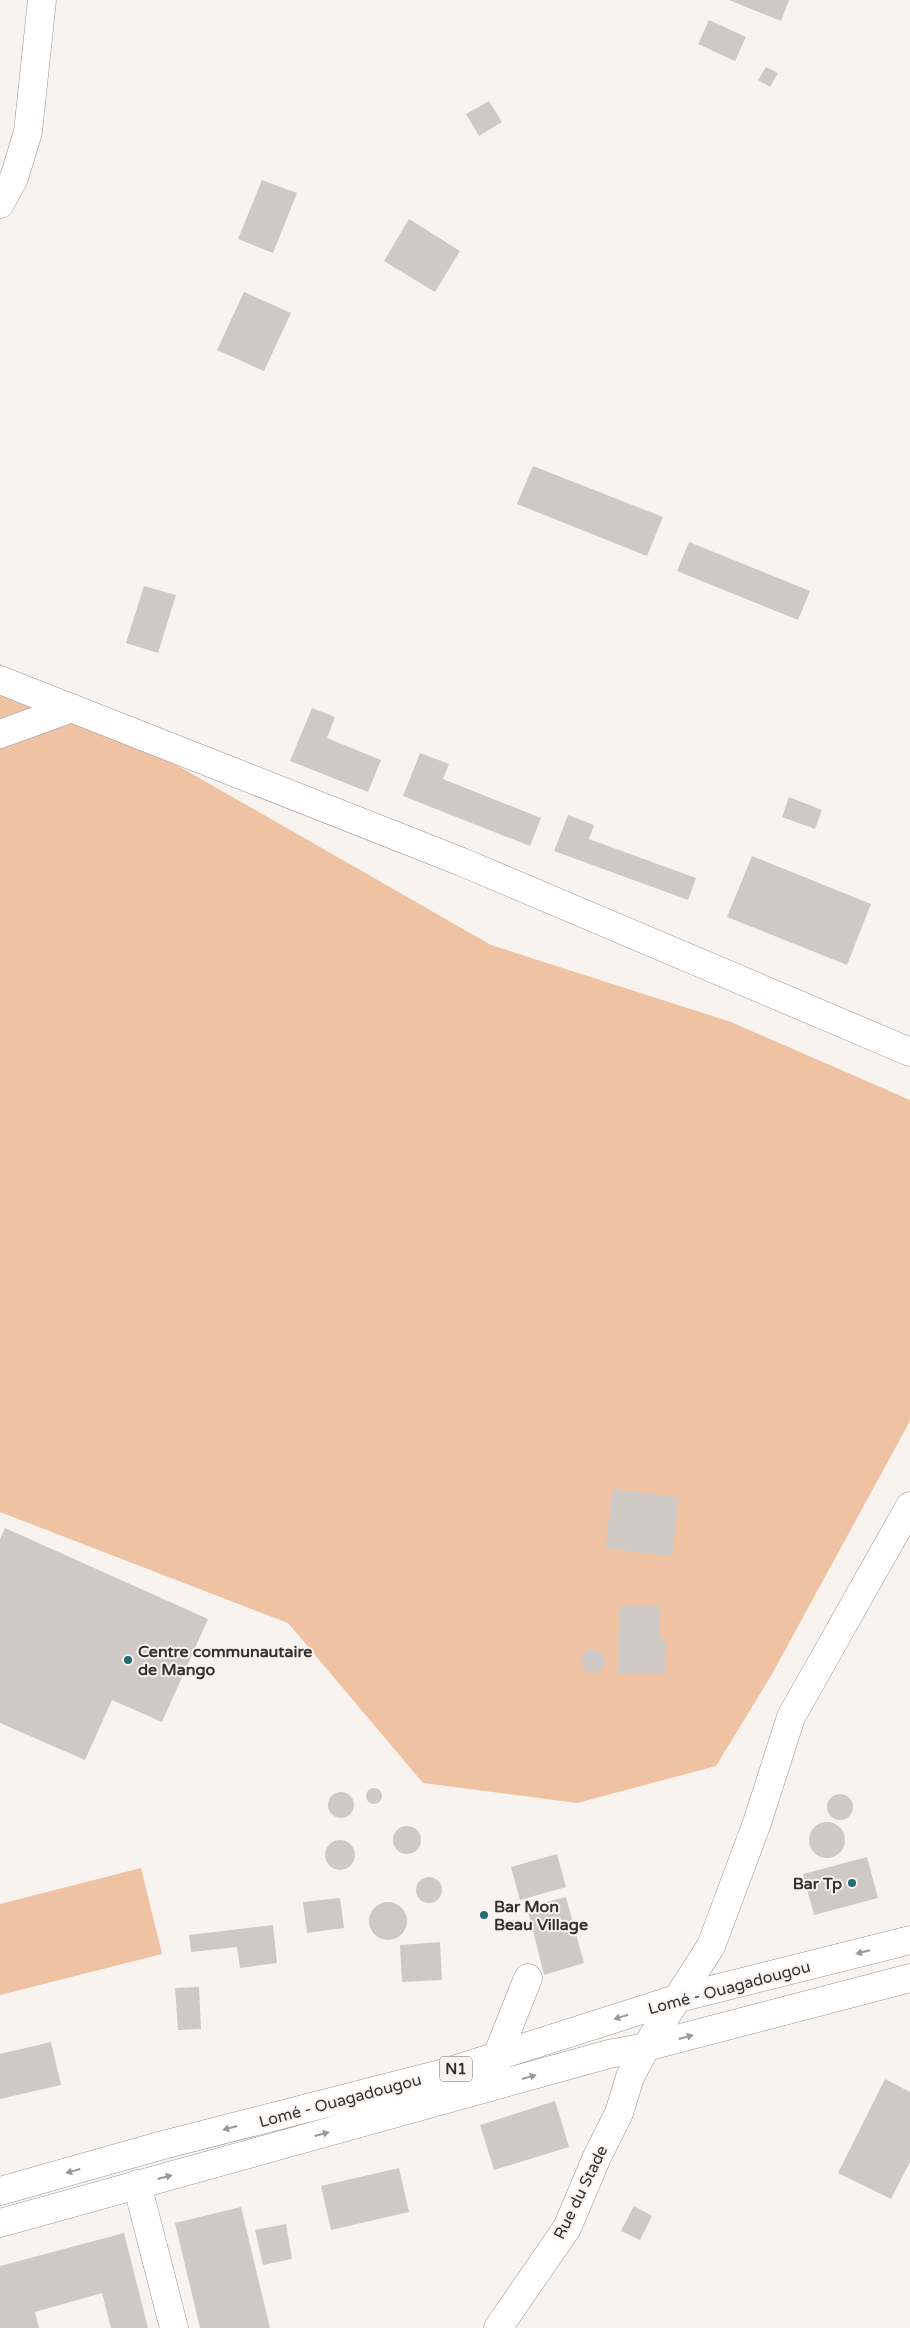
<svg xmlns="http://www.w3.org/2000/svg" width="910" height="2328" viewBox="0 0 910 2328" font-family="'Varela Round',sans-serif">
<rect width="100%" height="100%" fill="#f9f3ef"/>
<path fill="#efc2a3" d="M 0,664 L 491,945 L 731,1022 L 910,1100 L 910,1421 L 772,1674 L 716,1766 L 577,1803 L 423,1783 L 288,1623 L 0,1512 Z
M 141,1868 L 162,1954 L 0,1995 L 0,1904 Z"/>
<path fill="#cfc9c5" d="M 729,0 L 789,0 L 781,21 Z
M 709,20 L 746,37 L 735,61 L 698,44 Z
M 766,67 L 778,73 L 770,87 L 758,80 Z
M 489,101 L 502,122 L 479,136 L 466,114 Z
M 262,180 L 297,193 L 273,253 L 238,239 Z
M 409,219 L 460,251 L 435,292 L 384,261 Z
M 244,292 L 291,313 L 264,371 L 217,350 Z
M 533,466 L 663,517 L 647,556 L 517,504 Z
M 689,542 L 810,591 L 798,620 L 677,571 Z
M 144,586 L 176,595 L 158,653 L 126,643 Z
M 312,708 L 335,717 L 327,738 L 381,760 L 368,792 L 290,761 Z
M 420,753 L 449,764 L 443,779 L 541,818 L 530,846 L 403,796 Z
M 789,797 L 822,810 L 815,829 L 782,817 Z
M 568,815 L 594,825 L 589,839 L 696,878 L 688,900 L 554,851 Z
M 752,856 L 871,904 L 847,965 L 727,917 Z
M 613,1489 L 679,1497 L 672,1556 L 605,1548 Z
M 5,1528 L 208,1619 L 162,1722 L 112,1700 L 85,1760 L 0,1723 L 0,1539 Z
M 619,1605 L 660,1605 L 660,1639 L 666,1640 L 665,1674 L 618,1674 Z
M581 1661a12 12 0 1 1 24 0a12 12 0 1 1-24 0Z
M366 1796a8 8 0 1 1 16 0a8 8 0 1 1-16 0Z
M328 1805a13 13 0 1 1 26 0a13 13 0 1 1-26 0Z
M827 1807a13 13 0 1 1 26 0a13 13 0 1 1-26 0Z
M809 1840a18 18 0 1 1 36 0a18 18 0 1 1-36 0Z
M393 1840a14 14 0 1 1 28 0a14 14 0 1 1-28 0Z
M325 1855a15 15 0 1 1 30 0a15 15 0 1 1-30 0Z
M 557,1854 L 566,1887 L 520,1900 L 511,1867 Z
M 867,1857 L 878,1898 L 814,1915 L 803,1874 Z
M416 1890a13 13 0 1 1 26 0a13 13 0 1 1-26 0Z
M 566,1897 L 584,1963 L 544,1975 L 527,1907 Z
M 340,1898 L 344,1928 L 307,1933 L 303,1902 Z
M369 1921a19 19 0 1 1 38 0a19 19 0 1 1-38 0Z
M 273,1925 L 277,1963 L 240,1968 L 237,1947 L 191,1952 L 189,1935 Z
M 440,1942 L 442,1980 L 402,1982 L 400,1945 Z
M 199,1987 L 201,2029 L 178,2030 L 175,1988 Z
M 51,2042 L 61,2085 L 0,2099 L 0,2054 Z
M 885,2079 L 910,2092 L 910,2162 L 891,2199 L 838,2173 Z
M 555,2101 L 569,2147 L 494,2170 L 480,2125 Z
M 399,2168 L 409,2212 L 331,2230 L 321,2186 Z
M 634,2206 L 652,2216 L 640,2240 L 621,2231 Z
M 241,2207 L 270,2328 L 200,2328 L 175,2223 Z
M 286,2224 L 292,2259 L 263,2265 L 255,2230 Z
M 124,2233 L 148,2328 L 111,2328 L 102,2293 L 35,2312 L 39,2328 L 0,2328 L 0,2266 Z"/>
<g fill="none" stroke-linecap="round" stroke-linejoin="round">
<g stroke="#99938f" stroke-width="29">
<path id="minor" d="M 0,204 L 14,178 L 28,132 L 42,0
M 0,680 L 462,862 L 910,1052
M 0,734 L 72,708
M 646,2047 L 711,1946 L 757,1823 L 791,1717 L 910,1506
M 493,2075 L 497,2056 L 528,1978
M 137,2184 L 174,2328"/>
</g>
<g stroke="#99938f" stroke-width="29">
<path id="major" d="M 498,2328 L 567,2228 L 597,2157 L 619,2113 L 630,2077 L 646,2047"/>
</g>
<g stroke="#99938f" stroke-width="29">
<path id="highway" d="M 0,2191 L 163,2145 L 444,2073 L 679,1998 L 910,1940
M 0,2223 L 609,2054 L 646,2047 L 910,1978"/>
</g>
<use href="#minor" stroke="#fff" stroke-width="28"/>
<use href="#major" stroke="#fff" stroke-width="28"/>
<use href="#highway" stroke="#fff" stroke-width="28"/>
</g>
<defs><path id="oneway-solid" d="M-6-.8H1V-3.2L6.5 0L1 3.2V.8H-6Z" transform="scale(1.25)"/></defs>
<g fill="#999898">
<use href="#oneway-solid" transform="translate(863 1952) rotate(166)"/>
<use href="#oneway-solid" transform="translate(621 2017) rotate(162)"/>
<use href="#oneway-solid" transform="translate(686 2037) rotate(-15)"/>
<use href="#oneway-solid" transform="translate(529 2077) rotate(-16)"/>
<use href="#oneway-solid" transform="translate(230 2128) rotate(165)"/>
<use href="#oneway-solid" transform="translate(322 2134) rotate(-15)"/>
<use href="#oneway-solid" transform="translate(73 2171) rotate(164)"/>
<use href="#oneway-solid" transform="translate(165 2177) rotate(-15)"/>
</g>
<g fill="#236d76" stroke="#f9f3ef" stroke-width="2">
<circle cx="128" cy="1660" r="5"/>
<circle cx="852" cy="1883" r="5"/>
<circle cx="484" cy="1915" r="5"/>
</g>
<g text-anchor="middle" stroke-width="4" stroke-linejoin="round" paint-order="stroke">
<rect fill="#f9f3ef" stroke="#6e6b69" stroke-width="1" x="440" y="2056.5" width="32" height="25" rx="4"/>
<g font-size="15" font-weight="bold" fill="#333130">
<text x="456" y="2074">N1</text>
</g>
<g font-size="16" font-weight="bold" fill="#333130" stroke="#f9f3ef" text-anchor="start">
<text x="138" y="1657">Centre communautaire<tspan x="138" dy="18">de Mango</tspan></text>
<text x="842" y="1889" text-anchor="end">Bar Tp</text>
<text x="494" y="1912">Bar Mon<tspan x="494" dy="18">Beau Village</tspan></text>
</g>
<g font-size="16" fill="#333130" stroke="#f9f3ef">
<text transform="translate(729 1987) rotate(-15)" y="6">Lomé - Ouagadougou</text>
<text transform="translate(340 2100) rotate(-15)" y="6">Lomé - Ouagadougou</text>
<text transform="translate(580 2192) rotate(-64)" y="6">Rue du Stade</text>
</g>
</g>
</svg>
